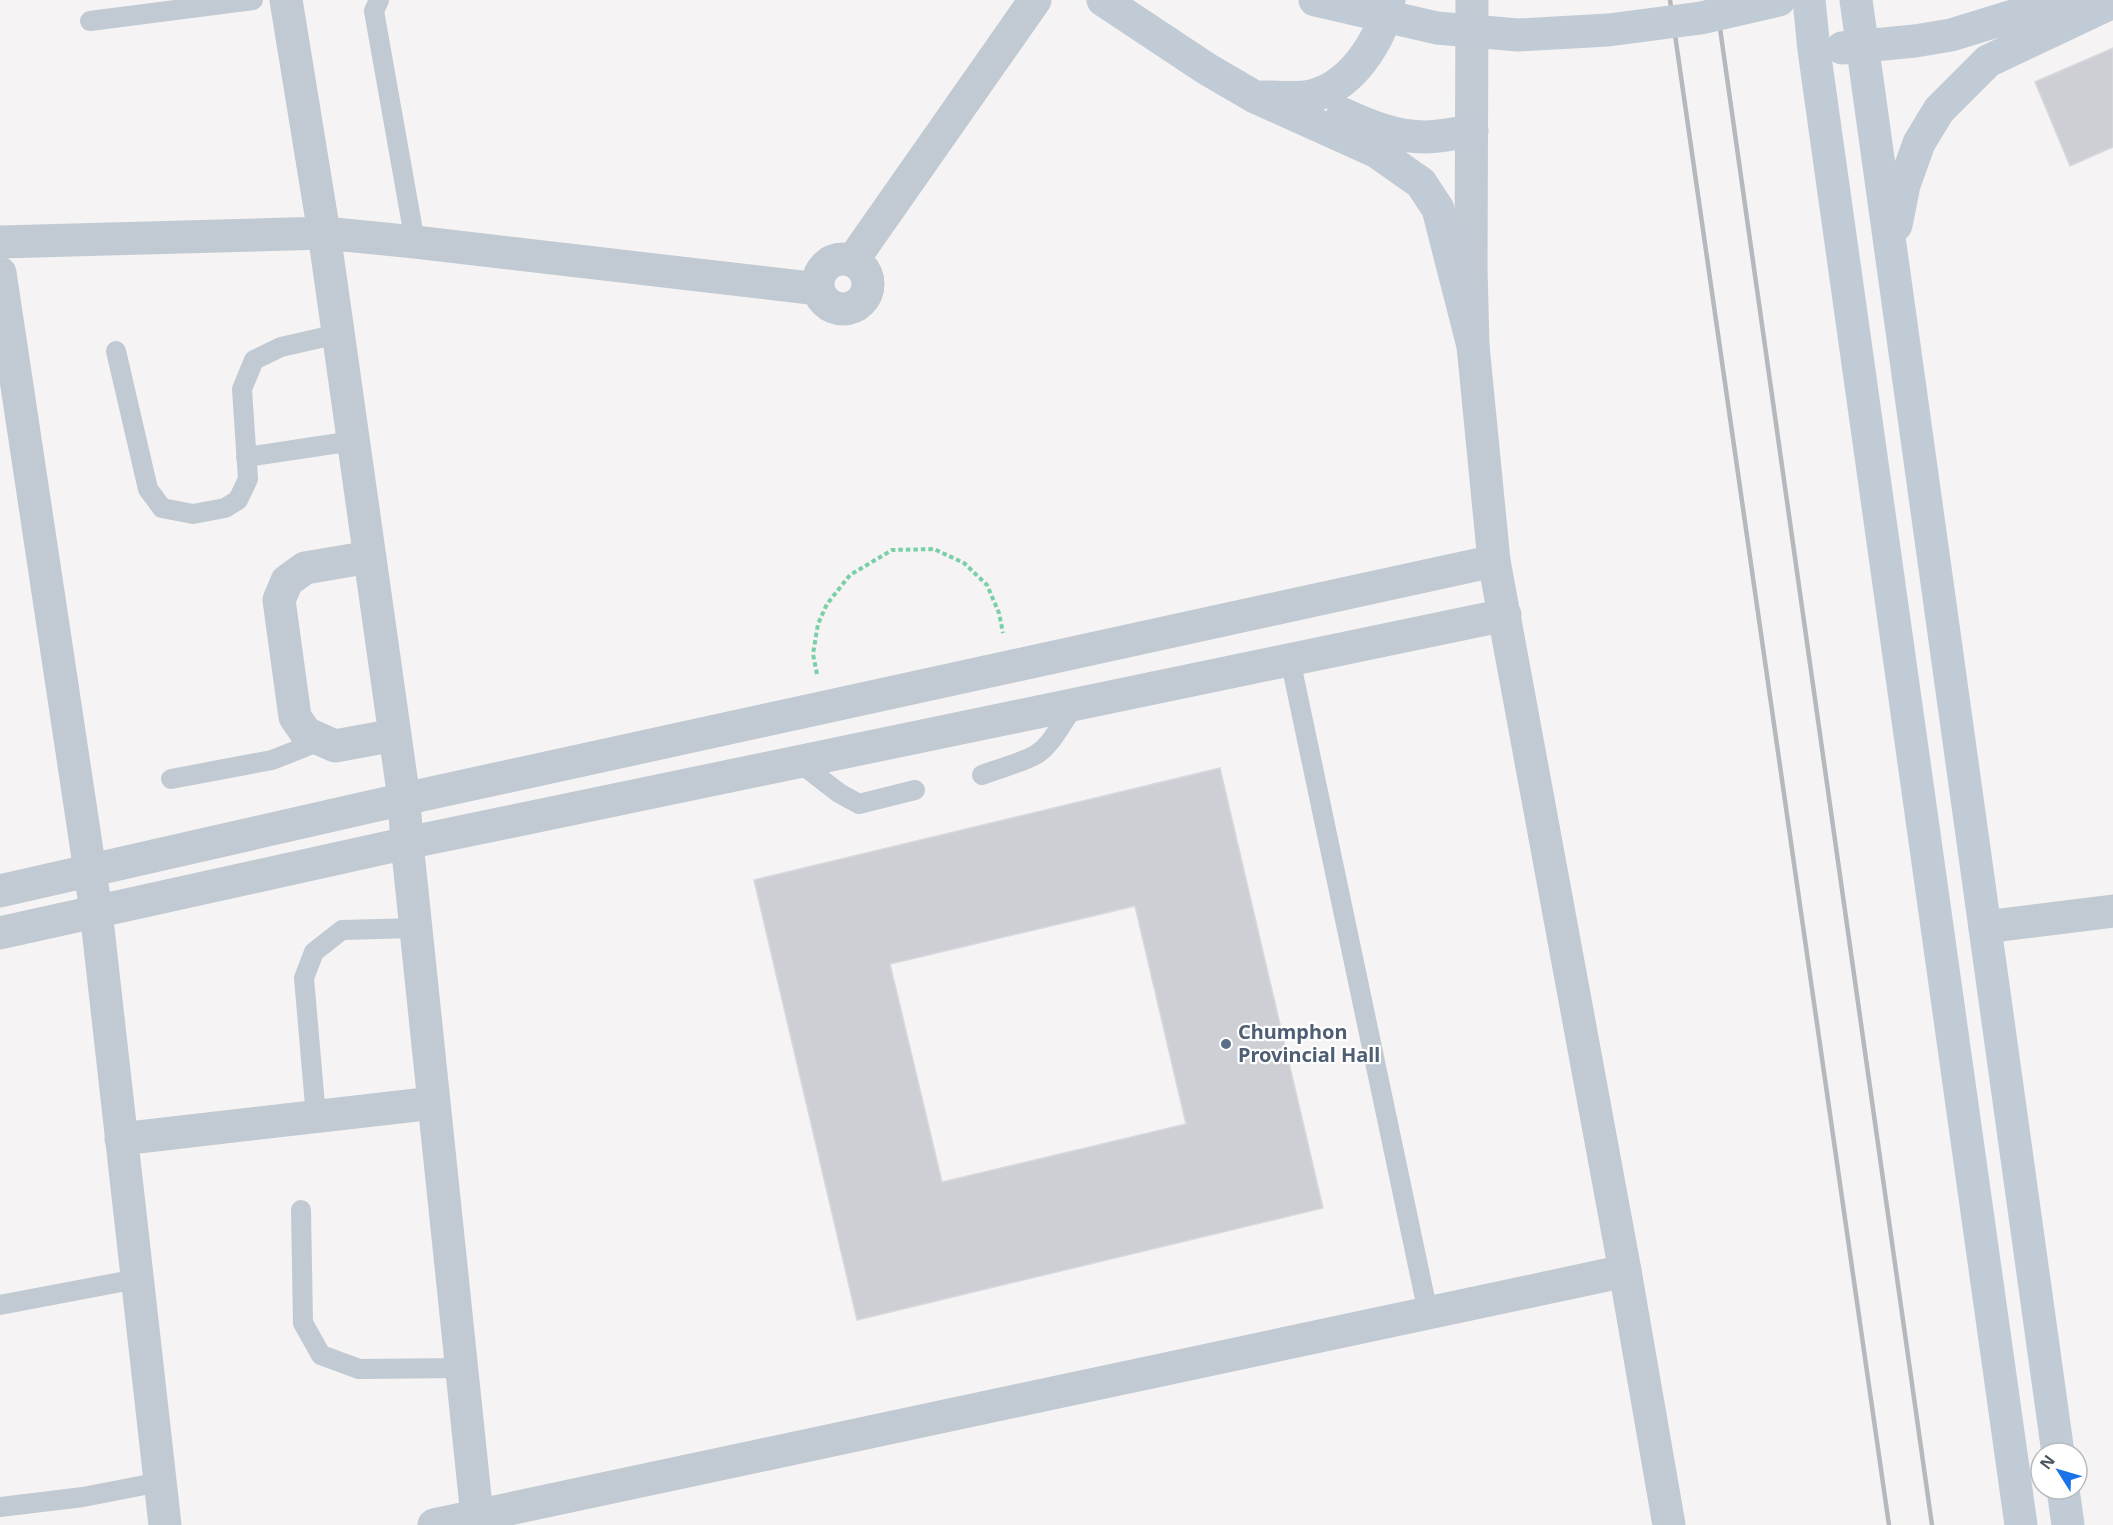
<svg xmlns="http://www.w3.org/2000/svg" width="2113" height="1525" viewBox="0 0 2113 1525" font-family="'Noto Sans',sans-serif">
<rect width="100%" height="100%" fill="#f5f3f3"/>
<path fill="#cdcfd5" stroke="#d7d9de" stroke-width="1.5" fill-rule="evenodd" d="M 2113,48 L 2113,147 L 2070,166 L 2035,82 Z
M 1220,768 L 1323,1208 L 857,1320 L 754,880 ZM 1135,906 L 1186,1124 L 942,1182 L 890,964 Z"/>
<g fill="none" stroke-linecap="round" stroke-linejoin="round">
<path stroke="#7ad0a6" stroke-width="4" stroke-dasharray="4.5 3" stroke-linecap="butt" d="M 817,674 L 813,654 L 818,624 L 827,604 L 850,575 L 892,550 L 934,549 L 964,563 L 987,585 L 999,613 L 1003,633"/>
<path stroke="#c1cad2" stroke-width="20" d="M 379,0 L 374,11 L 415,242
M 90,21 L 253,0
M 116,351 L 148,489 L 162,508 L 193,514 L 225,508 L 238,500 L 248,479 L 242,389 L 254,360 L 281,347 L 338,334
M 246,457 L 353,441
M 1290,659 L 1428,1313
M 793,766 L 808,769 L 839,793 L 859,804 L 915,790
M 982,775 C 997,769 1024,762 1037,754 C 1054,743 1062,720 1076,705
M 171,779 L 272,760 L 320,741
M 316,1117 L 304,978 L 314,952 L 342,930 L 416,928
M 301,1210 L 303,1323 L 321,1355 L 359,1369 L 462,1368
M 0,1305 L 137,1279
M 0,1507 L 83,1497 L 160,1482"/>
<path stroke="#c1cad2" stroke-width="33" d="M 286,0 L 324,233 L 404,799 L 407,843 L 477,1516
M 0,242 L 324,233 L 415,242 L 818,289
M818 284a25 25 0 1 1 50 0a25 25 0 1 1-50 0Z
M 853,260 L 1035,0
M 0,273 L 96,911 L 165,1525
M 370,557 L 305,568 L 287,581 L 279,600 L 295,717 L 306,733 L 335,746 L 395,735
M 0,891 L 404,799 L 1494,561
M 1985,927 L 2113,911
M 0,933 L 407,843 L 1505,615
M 121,1139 L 434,1103
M 434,1525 L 1625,1271"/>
<path stroke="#c1cad2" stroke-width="33" d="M 1472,0 L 1471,268 L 1473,346 L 1494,561 L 1625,1271 L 1669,1525"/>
<path stroke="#c1cbd6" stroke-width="33" d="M 1103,0 L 1207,69 L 1255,97 L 1377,152 L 1421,183 L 1438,209 L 1473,346
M 1809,0 L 1814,50 L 2021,1525
M 1856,0 L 2058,1453
M 1842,48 L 1915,41 L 1951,35 L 2065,0
M 1263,97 C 1277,97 1292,98 1305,97 C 1350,91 1382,40 1389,0
M 1343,114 C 1369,126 1396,137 1425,137 C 1440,137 1457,133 1472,131
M 1896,225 L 1904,185 L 1919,143 L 1939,110 L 1988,61 L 2113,2
M 2063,1489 L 2068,1525"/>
<path stroke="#b5b8bd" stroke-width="4.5" d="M 1670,0 L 1889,1525
M 1716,0 L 1932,1525"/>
<path stroke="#c1cbd6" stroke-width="33" d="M 1315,0 L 1437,28 L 1518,35 L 1608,30 L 1701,18 L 1779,0"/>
</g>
<circle fill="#5c6f8a" stroke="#fff" stroke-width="2" cx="1226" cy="1044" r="6"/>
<g text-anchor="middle" stroke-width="4.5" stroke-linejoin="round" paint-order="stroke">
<g font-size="20" font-weight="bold" fill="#4e5e75" stroke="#fff" text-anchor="start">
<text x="1238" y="1039">Chumphon<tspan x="1238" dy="23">Provincial Hall</tspan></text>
</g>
</g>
<g transform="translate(2059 1471) rotate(307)"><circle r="28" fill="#ffffff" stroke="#b7bbc0" stroke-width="1.5"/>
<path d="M0-4.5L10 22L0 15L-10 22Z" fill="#1a73e8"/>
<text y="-9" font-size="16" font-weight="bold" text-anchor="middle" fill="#4a5661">N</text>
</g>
</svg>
